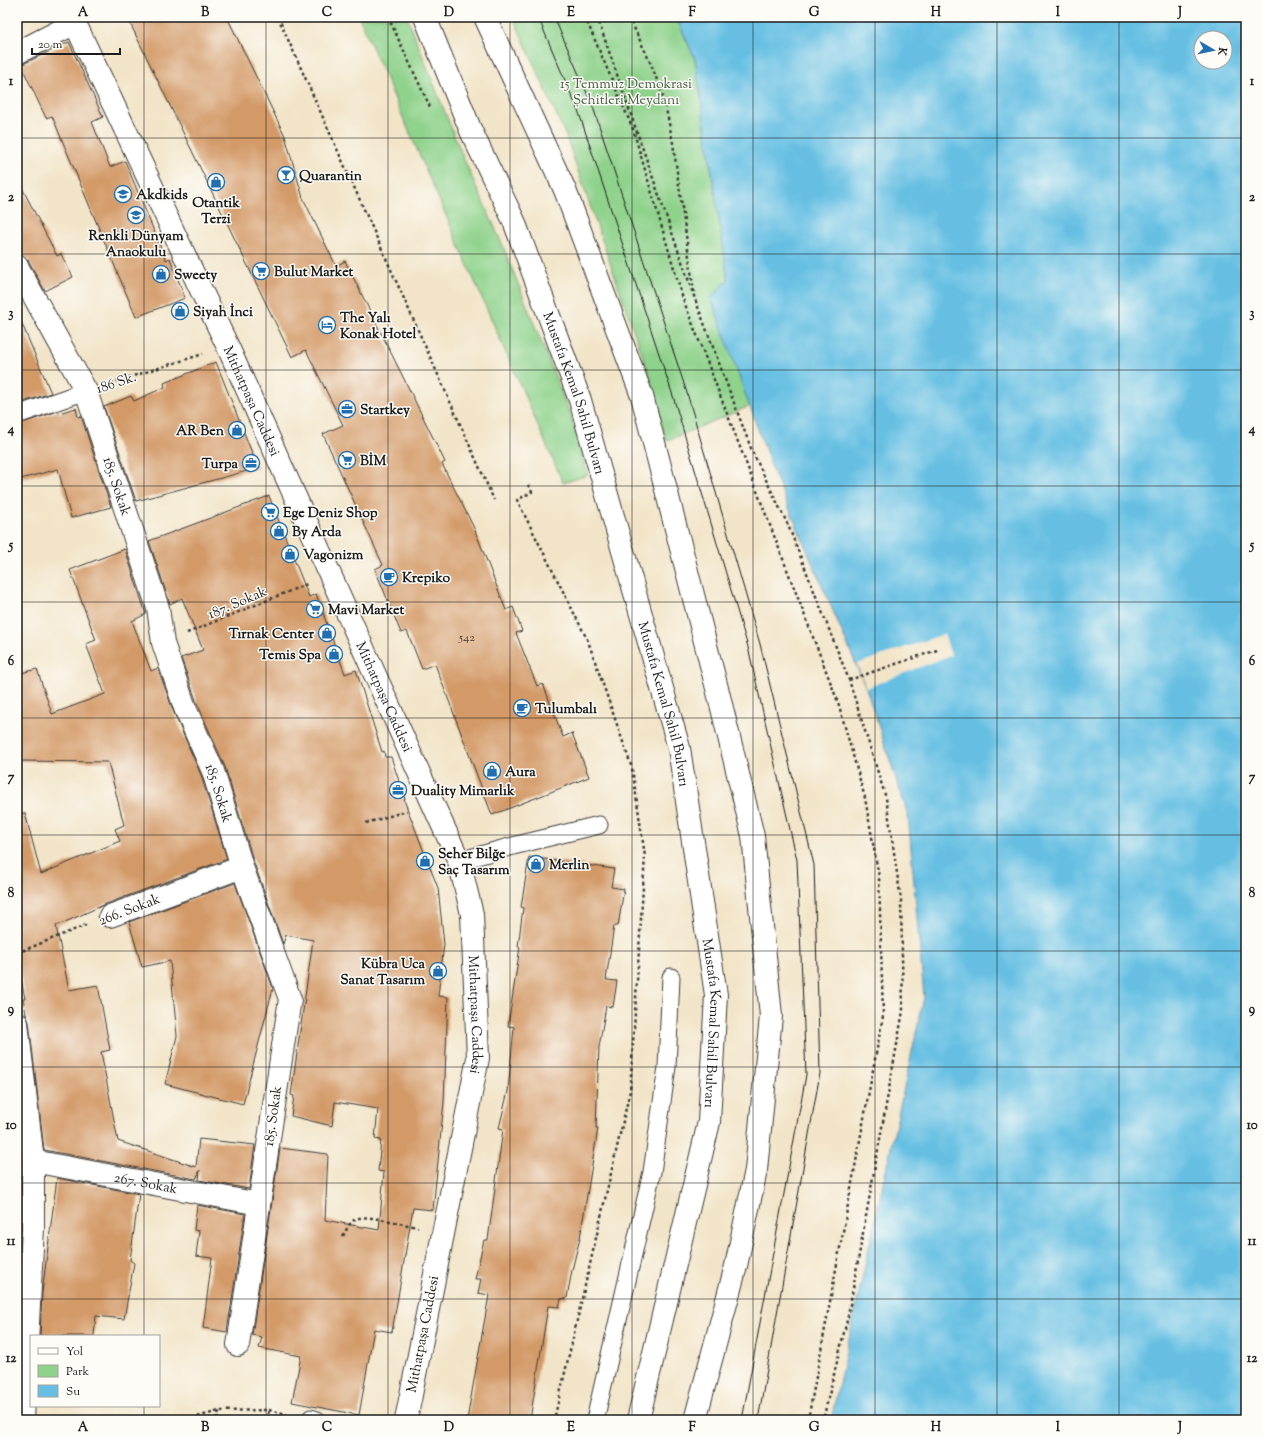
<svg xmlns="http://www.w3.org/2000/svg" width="1263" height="1437" viewBox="0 0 1263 1437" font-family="'Sorts Mill Goudy',serif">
<rect width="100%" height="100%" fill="#fdfcf7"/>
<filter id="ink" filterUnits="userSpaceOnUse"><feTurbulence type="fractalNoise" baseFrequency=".025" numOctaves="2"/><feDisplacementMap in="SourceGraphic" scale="8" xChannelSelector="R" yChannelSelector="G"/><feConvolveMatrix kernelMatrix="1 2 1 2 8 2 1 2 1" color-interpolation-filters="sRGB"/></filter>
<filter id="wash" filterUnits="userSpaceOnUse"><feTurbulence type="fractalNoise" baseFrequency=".012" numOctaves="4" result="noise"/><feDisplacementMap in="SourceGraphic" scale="16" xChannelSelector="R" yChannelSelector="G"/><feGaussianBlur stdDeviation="0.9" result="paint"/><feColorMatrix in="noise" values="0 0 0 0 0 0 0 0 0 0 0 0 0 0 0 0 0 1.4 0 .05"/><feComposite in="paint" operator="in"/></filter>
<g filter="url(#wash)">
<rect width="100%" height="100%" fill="#f2e4c8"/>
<path fill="#8ed28b" stroke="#557754" d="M 359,17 L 407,17 L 462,155 L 503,246 L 571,416 L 588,475 L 563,483 Z
M 513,17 L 676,17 L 695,59 L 728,280 L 711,298 L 750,406 L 666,441 L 652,383 L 565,134 Z"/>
<path fill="#66bfe3" stroke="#416e80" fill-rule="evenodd" d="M 676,17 L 1246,17 L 1246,1420 L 831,1420 L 924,997 L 908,815 L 866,688 L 773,471 L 711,298 L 728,280 L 695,59 ZM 1201,38 L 1225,38 L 1225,62 L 1201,62 Z"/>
<path fill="#f2e4c8" d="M 944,634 L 951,655 L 866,688 L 857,664 Z"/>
<g id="blocks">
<path fill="#d39a68" d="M 127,17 L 227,17 L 285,136 L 303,198 L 336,266 L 345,261 L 411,393 L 445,462 L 442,464 L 474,528 L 506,610 L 513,607 L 522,631 L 516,633 L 537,686 L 543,684 L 563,737 L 572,733 L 589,777 L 492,815 L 435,664 L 422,669 L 407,631 L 401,633 L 375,569 L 383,565 L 323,434 L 343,425 L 306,350 L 292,357 Z
M 69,42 L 103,117 L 92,122 L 110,167 L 125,161 L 166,260 L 170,258 L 185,298 L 136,317 L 52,116 L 46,118 L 21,65 Z
M 17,178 L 57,256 L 61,254 L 73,277 L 45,291 L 28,260 L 23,255 L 17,254 Z
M 17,312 L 51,393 L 17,404 Z
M 216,362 L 258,468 L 136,501 L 104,407 L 131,396 L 134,401 L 165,387 L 164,383 Z
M 76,408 L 78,417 L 81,416 L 111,507 L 71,518 L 58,469 L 17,480 L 17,425 L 58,411 L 59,413 Z
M 269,496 L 309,597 L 316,594 L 345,674 L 356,670 L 382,752 L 384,751 L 385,757 L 391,757 L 405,799 L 404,800 L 438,888 L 444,944 L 438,996 L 448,997 L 444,1102 L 433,1210 L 413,1208 L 392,1332 L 374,1329 L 359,1415 L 292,1402 L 301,1356 L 259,1348 L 262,1337 L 252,1335 L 280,1148 L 328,1154 L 325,1220 L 379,1230 L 384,1172 L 378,1171 L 381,1140 L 375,1139 L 378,1109 L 335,1102 L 332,1126 L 291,1116 L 294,1096 L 291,1095 L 313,940 L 286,935 L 283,944 L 254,863 L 225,767 L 197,703 L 181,658 L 203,650 L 182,598 L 170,604 L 149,541 Z
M 125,549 L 146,614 L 132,621 L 151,671 L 158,668 L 174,713 L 201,775 L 227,859 L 106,904 L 56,926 L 69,990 L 98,985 L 110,1050 L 101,1052 L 118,1141 L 196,1167 L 199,1139 L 255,1145 L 249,1189 L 199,1180 L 200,1170 L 196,1179 L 44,1150 L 29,1022 L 26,1014 L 23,999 L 25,999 L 17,958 L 17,814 L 25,813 L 41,874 L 120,841 L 115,829 L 124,825 L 108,762 L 17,761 L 17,674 L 37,669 L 52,714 L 105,694 L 86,644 L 96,640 L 70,570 Z
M 529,857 L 614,869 L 611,887 L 624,889 L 618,926 L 614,926 L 606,980 L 617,981 L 613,1007 L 606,1006 L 599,1047 L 596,1128 L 598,1128 L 580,1238 L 572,1270 L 567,1298 L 561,1299 L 559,1307 L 548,1306 L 530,1420 L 467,1420 L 489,1295 L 478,1293 L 481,1279 L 475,1279 L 484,1240 L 488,1240 L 503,1129 L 499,1128 L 508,1091 L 514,1027 L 508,1026 L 520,947 L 518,947 L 523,908 L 521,907 Z
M 235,883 L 273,988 L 243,1104 L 165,1084 L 177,1036 L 170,961 L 142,967 L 129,922 Z
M 57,1178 L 139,1194 L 130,1260 L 134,1263 L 124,1319 L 96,1316 L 94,1336 L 40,1336 L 42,1293 Z
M 197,1205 L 245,1214 L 227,1332 L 203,1328 L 212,1258 L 196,1256 L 199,1231 L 194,1230 Z"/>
</g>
</g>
<g filter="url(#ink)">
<use href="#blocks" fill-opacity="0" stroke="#3c3a36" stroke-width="1"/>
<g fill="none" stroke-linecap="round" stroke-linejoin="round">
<g stroke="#3c3a36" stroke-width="19">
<path id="service" d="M 17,415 L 86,391
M 459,861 L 513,846 L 599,825
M 311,1418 L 317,1420
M 595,1420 L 652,1172 L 667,1067 L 671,977"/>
</g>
<g stroke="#3c3a36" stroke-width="24">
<g id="minor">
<path d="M 17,53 L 75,23"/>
<path id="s1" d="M 17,266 L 86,391 L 158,608 L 163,643 L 185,708 L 213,771 L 242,867 L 290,999 L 238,1345"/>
<path d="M 110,916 L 242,867"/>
<path d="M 17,1023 L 33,1161 L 33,1228 L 23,1420"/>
<path id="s2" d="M 33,1161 L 259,1204"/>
</g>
</g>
<g stroke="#3c3a36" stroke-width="24">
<g id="primary">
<path id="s3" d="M 72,17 L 228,347 L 433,804 L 459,861 L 472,914 L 478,1058 L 406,1420"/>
<path id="s4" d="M 425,17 L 471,131 L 514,221 L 580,400 L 679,748 L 716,995 L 709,1122 L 638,1420"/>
<path d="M 485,17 L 565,190 L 642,396 L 720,700 L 753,836 L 771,1016 L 756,1170 L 736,1266 L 695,1420"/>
</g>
</g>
<path stroke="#3c3a36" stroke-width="2.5" stroke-dasharray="3 3" stroke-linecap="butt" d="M 278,17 L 494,500
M 388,17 L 431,109
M 585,17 L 633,129 L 683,299 L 838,702 L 865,798 L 879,877 L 883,1016 L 808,1420
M 597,17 L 695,299 L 752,451 L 788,525 L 849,680 L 886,798 L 901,900 L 903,1011 L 848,1316 L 823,1420
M 629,17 L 651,64 L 664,99 L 673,143 L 694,292
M 111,383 L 203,354
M 528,485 L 532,492 L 517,500 L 588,641 L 632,768 L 645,856 L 630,1091 L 554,1420
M 187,633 L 307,584
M 849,680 L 937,650
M 366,823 L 407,811
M 17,953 L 86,925
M 343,1236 C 347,1229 350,1220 359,1218 C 370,1215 405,1225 418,1227
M 186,1420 L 219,1411 L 269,1410 L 287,1414
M 217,1420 L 219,1411
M 267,1420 L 269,1410"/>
<use href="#service" stroke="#fff" stroke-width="17"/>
<use href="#minor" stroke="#fff" stroke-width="22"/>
<use href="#primary" stroke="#fff" stroke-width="22"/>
<path stroke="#1c1c1c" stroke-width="1" d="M 538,17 L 579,113 L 673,396 L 748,647 L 797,860 L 806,1075 L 742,1420
M 554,17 L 593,107 L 687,393 L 760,644 L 814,865 L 820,1073 L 758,1420"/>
</g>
</g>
<path fill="none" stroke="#1c1c1c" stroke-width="1" stroke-opacity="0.55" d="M 144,17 L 144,1336M 266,17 L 266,1420M 388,17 L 388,1420M 510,17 L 510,1420M 632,17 L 632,1420M 753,17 L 753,1420M 875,17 L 875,1420M 997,17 L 997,1420M 1119,17 L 1119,1420M 17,138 L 1246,138M 17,254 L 1246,254M 17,370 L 1246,370M 17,486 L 1246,486M 17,602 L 1246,602M 17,718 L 1246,718M 17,835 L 1246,835M 17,951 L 1246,951M 17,1067 L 1246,1067M 17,1183 L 1246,1183M 17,1299 L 1246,1299M 144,1406 L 144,1420"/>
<defs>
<g id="bar-ring" transform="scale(0.9)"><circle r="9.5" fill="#fdfcf7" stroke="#1f6fb2" stroke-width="1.5"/><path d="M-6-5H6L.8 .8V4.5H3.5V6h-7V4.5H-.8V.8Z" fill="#1f6fb2"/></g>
<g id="shop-ring" transform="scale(0.9)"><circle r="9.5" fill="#fdfcf7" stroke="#1f6fb2" stroke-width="1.5"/><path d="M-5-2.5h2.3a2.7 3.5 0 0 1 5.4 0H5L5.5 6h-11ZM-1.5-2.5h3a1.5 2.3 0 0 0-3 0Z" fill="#1f6fb2"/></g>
<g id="school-ring" transform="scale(0.9)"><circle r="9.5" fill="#fdfcf7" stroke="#1f6fb2" stroke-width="1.5"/><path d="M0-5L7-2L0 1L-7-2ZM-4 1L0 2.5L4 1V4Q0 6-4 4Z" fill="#1f6fb2"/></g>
<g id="supermarket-ring" transform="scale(0.9)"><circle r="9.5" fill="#fdfcf7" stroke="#1f6fb2" stroke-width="1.5"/><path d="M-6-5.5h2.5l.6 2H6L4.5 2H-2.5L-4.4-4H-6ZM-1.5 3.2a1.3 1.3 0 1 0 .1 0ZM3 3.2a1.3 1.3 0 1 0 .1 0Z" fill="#1f6fb2"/></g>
<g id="hotel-ring" transform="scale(0.9)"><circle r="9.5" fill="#fdfcf7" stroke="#1f6fb2" stroke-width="1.5"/><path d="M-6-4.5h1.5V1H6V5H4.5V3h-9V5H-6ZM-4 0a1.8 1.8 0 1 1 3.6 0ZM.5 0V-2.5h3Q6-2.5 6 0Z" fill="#1f6fb2"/></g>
<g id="office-ring" transform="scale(0.9)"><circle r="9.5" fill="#fdfcf7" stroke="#1f6fb2" stroke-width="1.5"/><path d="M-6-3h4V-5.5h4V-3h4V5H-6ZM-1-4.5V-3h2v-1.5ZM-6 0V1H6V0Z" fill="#1f6fb2"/></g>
<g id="cafe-ring" transform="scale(0.9)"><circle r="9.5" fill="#fdfcf7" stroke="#1f6fb2" stroke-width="1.5"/><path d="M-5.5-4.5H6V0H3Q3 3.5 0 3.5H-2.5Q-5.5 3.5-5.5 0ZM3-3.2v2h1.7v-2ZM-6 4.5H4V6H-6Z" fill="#1f6fb2"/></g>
</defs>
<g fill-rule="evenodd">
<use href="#bar-ring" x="286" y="175"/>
<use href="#shop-ring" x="216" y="182"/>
<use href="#school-ring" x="123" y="194"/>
<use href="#school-ring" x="136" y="215"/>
<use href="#supermarket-ring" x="261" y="271"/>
<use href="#shop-ring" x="161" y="274"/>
<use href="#shop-ring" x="180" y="311"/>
<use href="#hotel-ring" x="327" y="325"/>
<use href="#office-ring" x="347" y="409"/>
<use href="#shop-ring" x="237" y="430"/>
<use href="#supermarket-ring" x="347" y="460"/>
<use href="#office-ring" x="251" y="463"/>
<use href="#supermarket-ring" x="270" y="512"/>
<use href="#shop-ring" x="279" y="531"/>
<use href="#shop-ring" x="290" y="554"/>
<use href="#cafe-ring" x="389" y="577"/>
<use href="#supermarket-ring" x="315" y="609"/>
<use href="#shop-ring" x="327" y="633"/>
<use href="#shop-ring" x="334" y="654"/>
<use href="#cafe-ring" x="522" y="708"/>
<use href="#shop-ring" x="492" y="771"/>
<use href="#office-ring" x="398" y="790"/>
<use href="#shop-ring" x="425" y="861"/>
<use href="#shop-ring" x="536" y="864"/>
<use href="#shop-ring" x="438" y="971"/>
</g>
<g text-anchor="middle" stroke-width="3" stroke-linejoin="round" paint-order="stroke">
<g font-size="12" fill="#4a3c2f">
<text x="467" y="641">542</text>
</g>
<g font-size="14" fill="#445c43" stroke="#fdfcf7">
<text x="626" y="88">15 Temmuz Demokrasi<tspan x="626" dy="16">Şehitleri Meydanı</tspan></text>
</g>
<g font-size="14" font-weight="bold" fill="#1c1c1c" stroke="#fdfcf7" text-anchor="start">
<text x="299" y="180">Quarantin</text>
<text x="136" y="199">Akdkids</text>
<text x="216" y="207" text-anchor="middle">Otantik<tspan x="216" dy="16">Terzi</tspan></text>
<text x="136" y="240" text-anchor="middle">Renkli Dünyam<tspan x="136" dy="16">Anaokulu</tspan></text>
<text x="274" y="276">Bulut Market</text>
<text x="174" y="279">Sweety</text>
<text x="193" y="316">Siyah İnci</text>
<text x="340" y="322">The Yalı<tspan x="340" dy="16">Konak Hotel</tspan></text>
<text x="360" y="414">Startkey</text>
<text x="224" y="435" text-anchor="end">AR Ben</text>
<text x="360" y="465">BİM</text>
<text x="238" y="468" text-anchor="end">Turpa</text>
<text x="283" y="517">Ege Deniz Shop</text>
<text x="292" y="536">By Arda</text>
<text x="303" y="559">Vagonizm</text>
<text x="402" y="582">Krepiko</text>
<text x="328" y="614">Mavi Market</text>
<text x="314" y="638" text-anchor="end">Tırnak Center</text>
<text x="321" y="659" text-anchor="end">Temis Spa</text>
<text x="535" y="713">Tulumbalı</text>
<text x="505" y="776">Aura</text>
<text x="411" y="795">Duality Mimarlık</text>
<text x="438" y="858">Seher Bilğe<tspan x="438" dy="16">Saç Tasarım</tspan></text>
<text x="549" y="869">Merlin</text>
<text x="425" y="968" text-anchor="end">Kübra Uca<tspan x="425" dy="16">Sanat Tasarım</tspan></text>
</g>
<g font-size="14" fill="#1c1c1c" stroke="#fdfcf7">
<text transform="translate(116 382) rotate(-18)" y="5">186 Sk.</text>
<text dy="5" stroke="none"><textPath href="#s4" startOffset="405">Mustafa Kemal Sahil Bulvarı</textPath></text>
<text dy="5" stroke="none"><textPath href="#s3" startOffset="424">Mithatpaşa Caddesi</textPath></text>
<text dy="5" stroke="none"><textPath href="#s1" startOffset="243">185. Sokak</textPath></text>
<text transform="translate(237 602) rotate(-23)" y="5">187. Sokak</text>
<text dy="5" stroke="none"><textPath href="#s3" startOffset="748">Mithatpaşa Caddesi</textPath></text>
<text dy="5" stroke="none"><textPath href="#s4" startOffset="729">Mustafa Kemal Sahil Bulvarı</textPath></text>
<text dy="5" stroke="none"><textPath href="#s1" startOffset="567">185. Sokak</textPath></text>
<text transform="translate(129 909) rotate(-21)" y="5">266. Sokak</text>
<text dy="5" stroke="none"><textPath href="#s3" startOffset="1084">Mithatpaşa Caddesi</textPath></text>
<text dy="5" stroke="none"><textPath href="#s4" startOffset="1053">Mustafa Kemal Sahil Bulvarı</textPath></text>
<text transform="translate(272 1116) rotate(-82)" y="5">185. Sokak</text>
<text dy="5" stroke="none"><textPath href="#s2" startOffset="115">267. Sokak</textPath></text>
<text transform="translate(422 1334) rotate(-79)" y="5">Mithatpaşa Caddesi</text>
</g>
</g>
<rect width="1263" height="1437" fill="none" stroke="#fdfcf7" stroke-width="44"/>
<rect x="30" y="1335" width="130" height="72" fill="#fdfcf7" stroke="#a3a29f"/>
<rect x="38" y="1348" width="20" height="6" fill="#ffffff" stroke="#a3a29f"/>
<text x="66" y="1355" font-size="12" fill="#1c1c1c">Yol</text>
<rect x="38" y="1365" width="20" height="12" fill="#8ed28b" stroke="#a3a29f"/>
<text x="66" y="1375" font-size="12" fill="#1c1c1c">Park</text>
<rect x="38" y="1385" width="20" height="12" fill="#66bfe3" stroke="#a3a29f"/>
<text x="66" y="1395" font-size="12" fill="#1c1c1c">Su</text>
<g transform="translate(1213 50) rotate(99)"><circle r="19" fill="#fdfcf7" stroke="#a3a29f"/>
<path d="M0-3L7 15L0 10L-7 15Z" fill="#1f6fb2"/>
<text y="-6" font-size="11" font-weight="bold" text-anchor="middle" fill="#1c1c1c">K</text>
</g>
<path d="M32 48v6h88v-6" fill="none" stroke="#1c1c1c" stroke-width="2"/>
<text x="38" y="48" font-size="12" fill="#1c1c1c" stroke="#fdfcf7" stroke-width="3" paint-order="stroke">20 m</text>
<rect x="22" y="22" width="1219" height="1393" fill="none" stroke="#1c1c1c" stroke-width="1.5"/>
<g font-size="13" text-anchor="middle" font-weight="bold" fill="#1c1c1c">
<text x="83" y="16">A</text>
<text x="205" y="16">B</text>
<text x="327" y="16">C</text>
<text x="449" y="16">D</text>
<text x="571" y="16">E</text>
<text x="692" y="16">F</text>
<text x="814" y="16">G</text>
<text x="936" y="16">H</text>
<text x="1058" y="16">I</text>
<text x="1180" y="16">J</text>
<text x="11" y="85">1</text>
<text x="1252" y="85">1</text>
<text x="11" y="201">2</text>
<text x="1252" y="201">2</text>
<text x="11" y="317">3</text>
<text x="1252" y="317">3</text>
<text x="11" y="433">4</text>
<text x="1252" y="433">4</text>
<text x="11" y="549">5</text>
<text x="1252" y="549">5</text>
<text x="11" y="665">6</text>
<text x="1252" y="665">6</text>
<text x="11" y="781">7</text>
<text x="1252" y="781">7</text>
<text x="11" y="897">8</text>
<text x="1252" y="897">8</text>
<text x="11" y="1013">9</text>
<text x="1252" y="1013">9</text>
<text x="11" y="1129">10</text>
<text x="1252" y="1129">10</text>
<text x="11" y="1245">11</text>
<text x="1252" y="1245">11</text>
<text x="11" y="1362">12</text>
<text x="1252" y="1362">12</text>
<text x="83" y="1431">A</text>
<text x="205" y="1431">B</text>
<text x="327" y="1431">C</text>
<text x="449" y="1431">D</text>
<text x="571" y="1431">E</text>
<text x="692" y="1431">F</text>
<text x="814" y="1431">G</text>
<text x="936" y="1431">H</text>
<text x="1058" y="1431">I</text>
<text x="1180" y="1431">J</text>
</g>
</svg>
